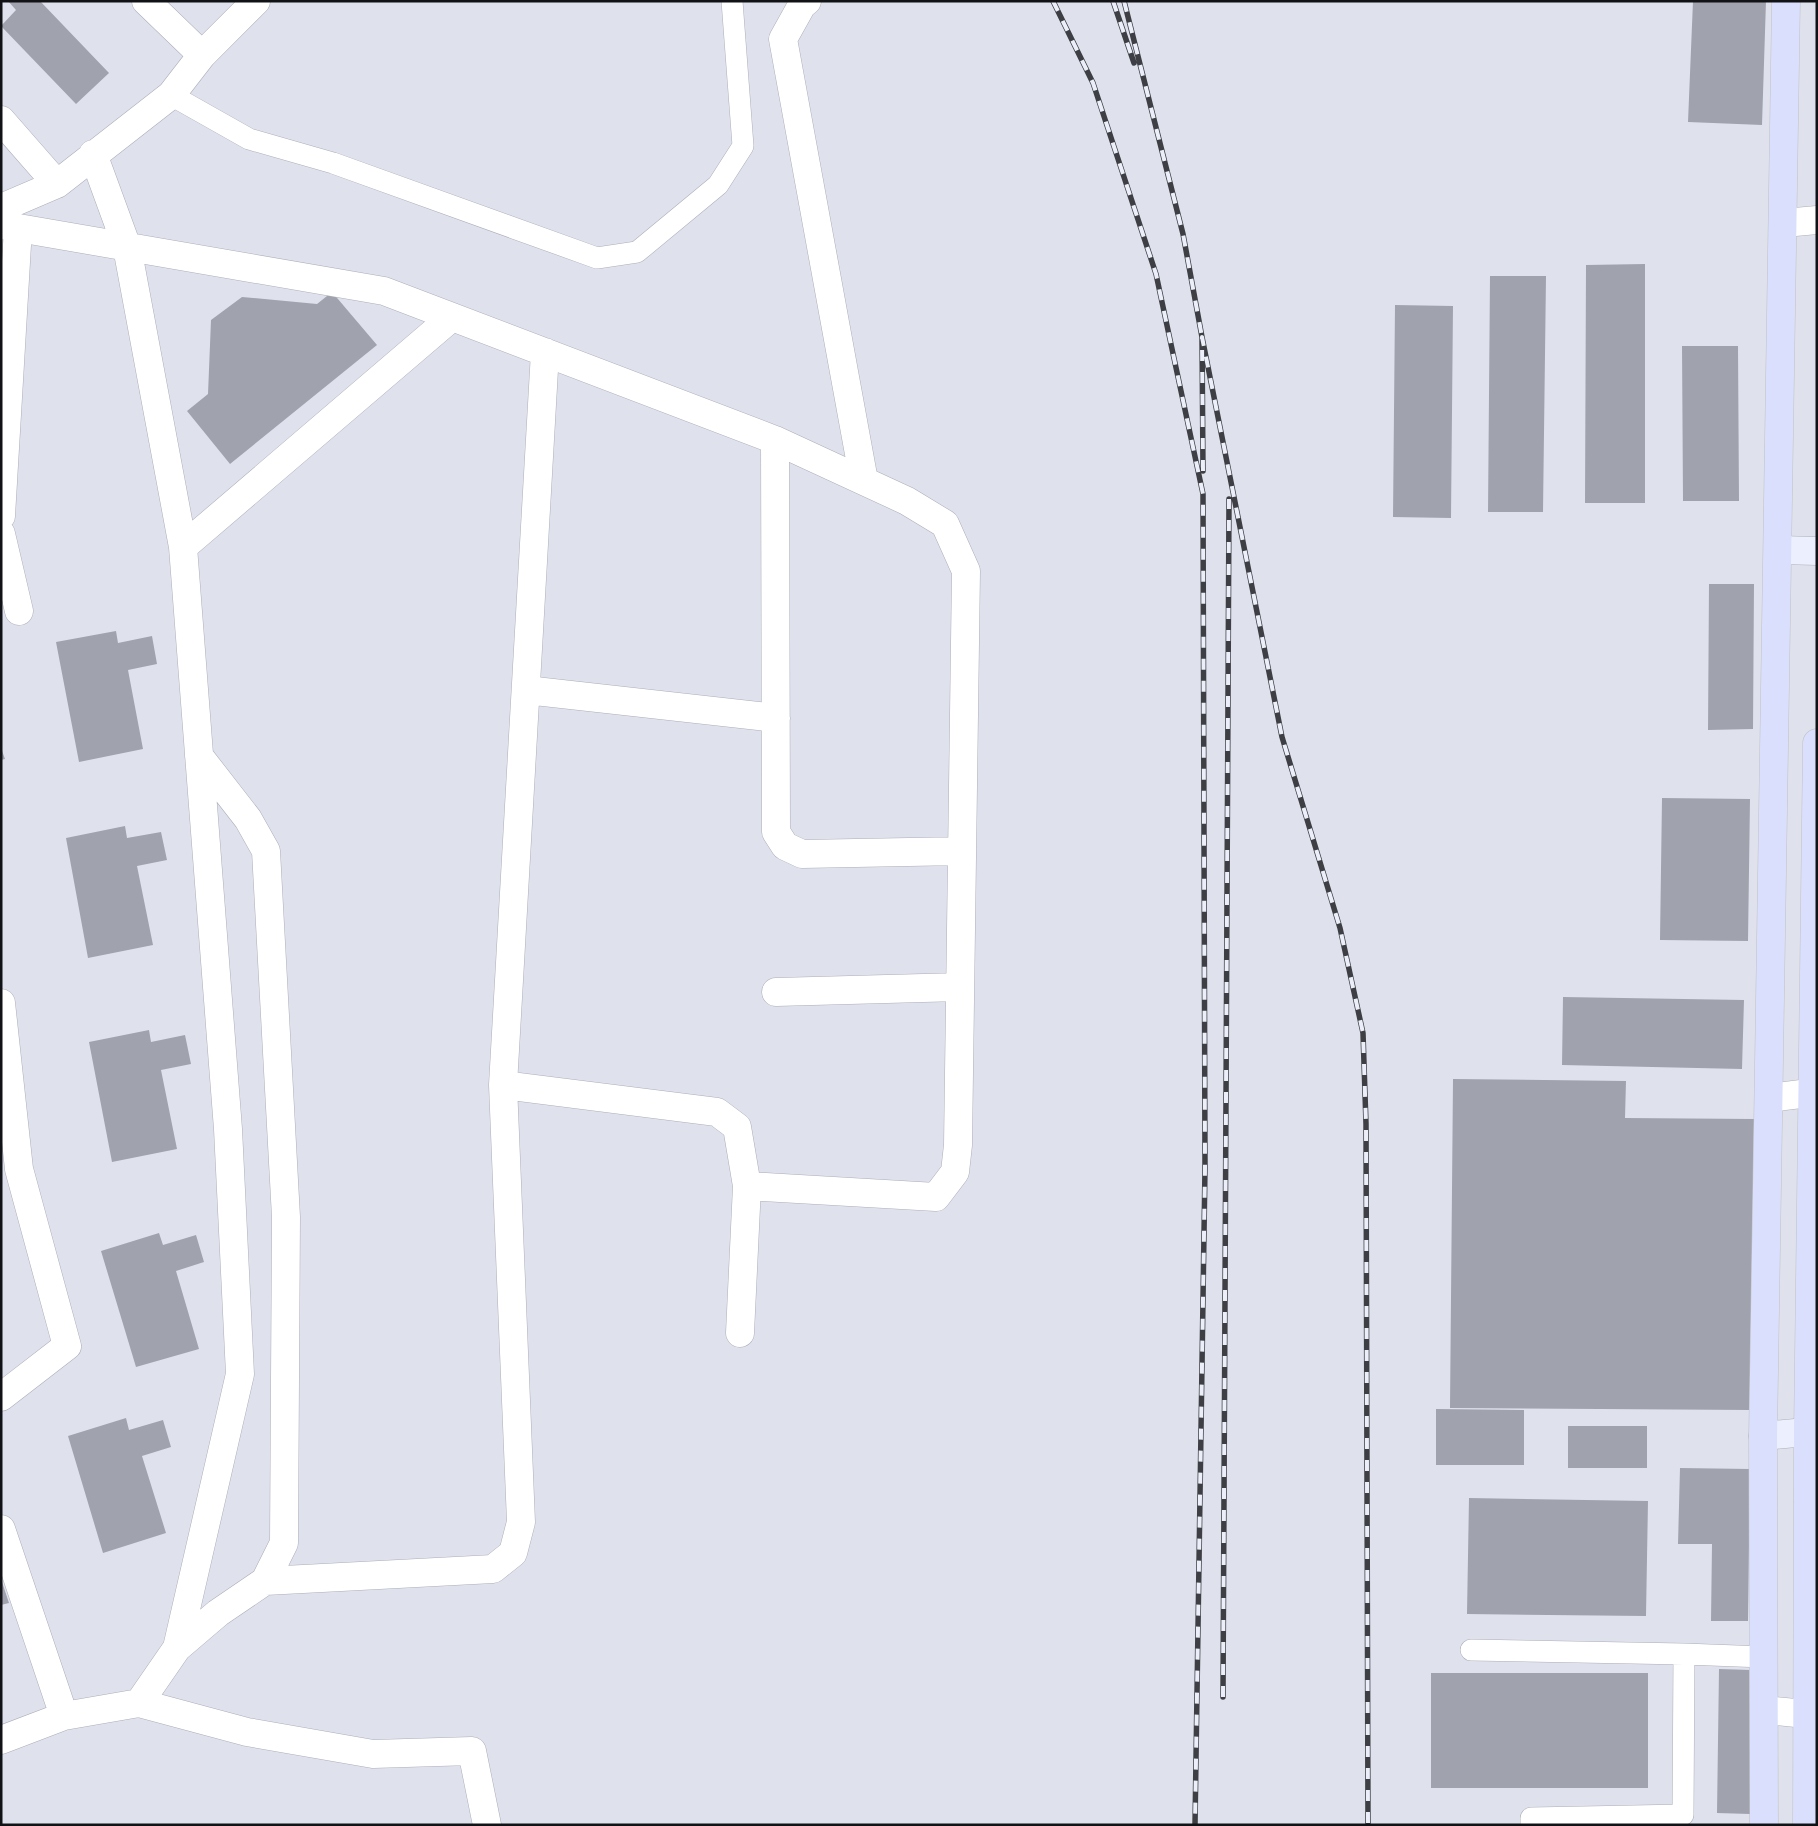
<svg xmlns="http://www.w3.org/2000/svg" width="1818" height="1826" viewBox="0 0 1818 1826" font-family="'Noto Serif',serif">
<rect width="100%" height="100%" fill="#dfe2ed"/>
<path fill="#a0a3ad" d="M 8,1 L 40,1 L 109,73 L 76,104 L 1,26 L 16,10 Z
M 1693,1 L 1766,1 L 1762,125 L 1688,122 Z
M 1645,264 L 1645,503 L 1585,503 L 1586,265 Z
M 1490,276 L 1546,276 L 1543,512 L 1488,512 Z
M 332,292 L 377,345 L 230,464 L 187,411 L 208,394 L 211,320 L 242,297 L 317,304 Z
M 1395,305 L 1453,306 L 1451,518 L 1393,517 Z
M 1682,346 L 1738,346 L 1739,501 L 1683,501 Z
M 1709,584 L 1754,584 L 1753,729 L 1708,730 Z
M 116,631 L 118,643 L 152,636 L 157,664 L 128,670 L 143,749 L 79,762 L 56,642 Z
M 1,748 L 5,759 L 1,760 Z
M 1662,798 L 1750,799 L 1748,941 L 1660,940 Z
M 125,826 L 127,838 L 161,832 L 167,860 L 137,866 L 153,945 L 88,958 L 66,838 Z
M 1563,997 L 1744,1000 L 1742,1069 L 1562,1065 Z
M 149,1030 L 151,1042 L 185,1035 L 191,1064 L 161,1070 L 177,1149 L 112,1162 L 89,1042 Z
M 1453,1079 L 1626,1081 L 1625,1118 L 1754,1119 L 1751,1410 L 1450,1408 Z
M 159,1233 L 163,1245 L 196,1235 L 204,1262 L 176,1271 L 199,1349 L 136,1367 L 101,1251 Z
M 1436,1409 L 1524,1410 L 1524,1465 L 1436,1465 Z
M 126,1418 L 129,1430 L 163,1420 L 171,1447 L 142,1456 L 166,1533 L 103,1553 L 68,1436 Z
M 1568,1426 L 1647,1426 L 1647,1468 L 1568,1468 Z
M 1680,1468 L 1750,1469 L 1748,1621 L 1711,1621 L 1712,1544 L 1678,1544 Z
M 1469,1498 L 1648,1501 L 1646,1616 L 1467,1614 Z
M 1,1579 L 9,1603 L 1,1605 Z
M 1719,1669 L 1751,1670 L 1750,1814 L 1717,1813 Z
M 1431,1673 L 1648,1673 L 1648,1788 L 1431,1788 Z"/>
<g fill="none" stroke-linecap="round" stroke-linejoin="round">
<g stroke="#acaeb9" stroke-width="22">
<path id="lane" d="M 171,95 L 249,139 L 333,163 L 597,258 L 637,252 L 718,185 L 743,146 L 732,1
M 1471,1650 L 1684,1654 L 1683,1815 L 1531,1818 L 1531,1825
M 1684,1654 L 1764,1657"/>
</g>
<g stroke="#acaeb9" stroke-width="29">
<path id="street" d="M 146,1 L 202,55
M 807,1 L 802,5 L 783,39 L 864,481
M 1,120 L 57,184
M 93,154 L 127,247 L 183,547 L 228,1129 L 240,1374 L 177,1648
M 1,208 L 57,184 L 171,95 L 202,55 L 256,1
M 1784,223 L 1817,220
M 1,225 L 384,291 L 775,440 L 907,501 L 945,524 L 966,571 L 958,1145 L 955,1172 L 936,1197 L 747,1186
M 775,440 L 776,832 L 785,846 L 802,854 L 962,851
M 1,516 L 18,228
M 1,534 L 19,611
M 183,547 L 452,317
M 526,690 L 776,718
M 776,992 L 960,987
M 1,1003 L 19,1169 L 67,1346 L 1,1397
M 503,1085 L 717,1112 L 737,1127 L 747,1186 L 740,1333
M 1769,1098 L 1817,1092
M 1,1529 L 64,1716
M 265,1581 L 493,1569 L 513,1553 L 521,1522 L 503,1085 L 545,352
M 139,1703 L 177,1648 L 218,1613 L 265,1581 L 284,1543 L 286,1217 L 266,851 L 248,819 L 199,756
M 1765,1710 L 1806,1714 L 1817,1713
M 1,1740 L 64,1716 L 139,1703 L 247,1732 L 373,1754 L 472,1751 L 487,1825"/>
</g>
<g stroke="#acaeb9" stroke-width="29">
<path id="secondary" d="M 1779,550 L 1817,551
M 1763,1436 L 1817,1431"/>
</g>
<g stroke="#c1c1c2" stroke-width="29">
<path id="primary" d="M 1764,1825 L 1763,1436 L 1786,1
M 1807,1825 L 1808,1432 L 1817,743"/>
</g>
<use href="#lane" stroke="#fff" stroke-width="21"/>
<use href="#street" stroke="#fff" stroke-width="28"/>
<use href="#secondary" stroke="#eceffe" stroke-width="28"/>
<use href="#primary" stroke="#d9dffc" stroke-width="28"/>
<g stroke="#3e3f44" stroke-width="5.5">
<path id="rail" d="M 1053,1 L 1093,83 L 1156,274 L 1203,494 L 1205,1168 L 1195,1825
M 1113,1 L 1134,63
M 1124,1 L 1183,234 L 1202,337
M 1203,471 L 1202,337 L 1282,737 L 1340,928 L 1363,1033 L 1366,1124 L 1368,1825
M 1223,1697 L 1229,499"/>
</g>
<use href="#rail" stroke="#eceffa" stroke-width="4" stroke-dasharray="11" stroke-linecap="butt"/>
</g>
<rect width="1818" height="1826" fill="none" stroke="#111215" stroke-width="5"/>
</svg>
